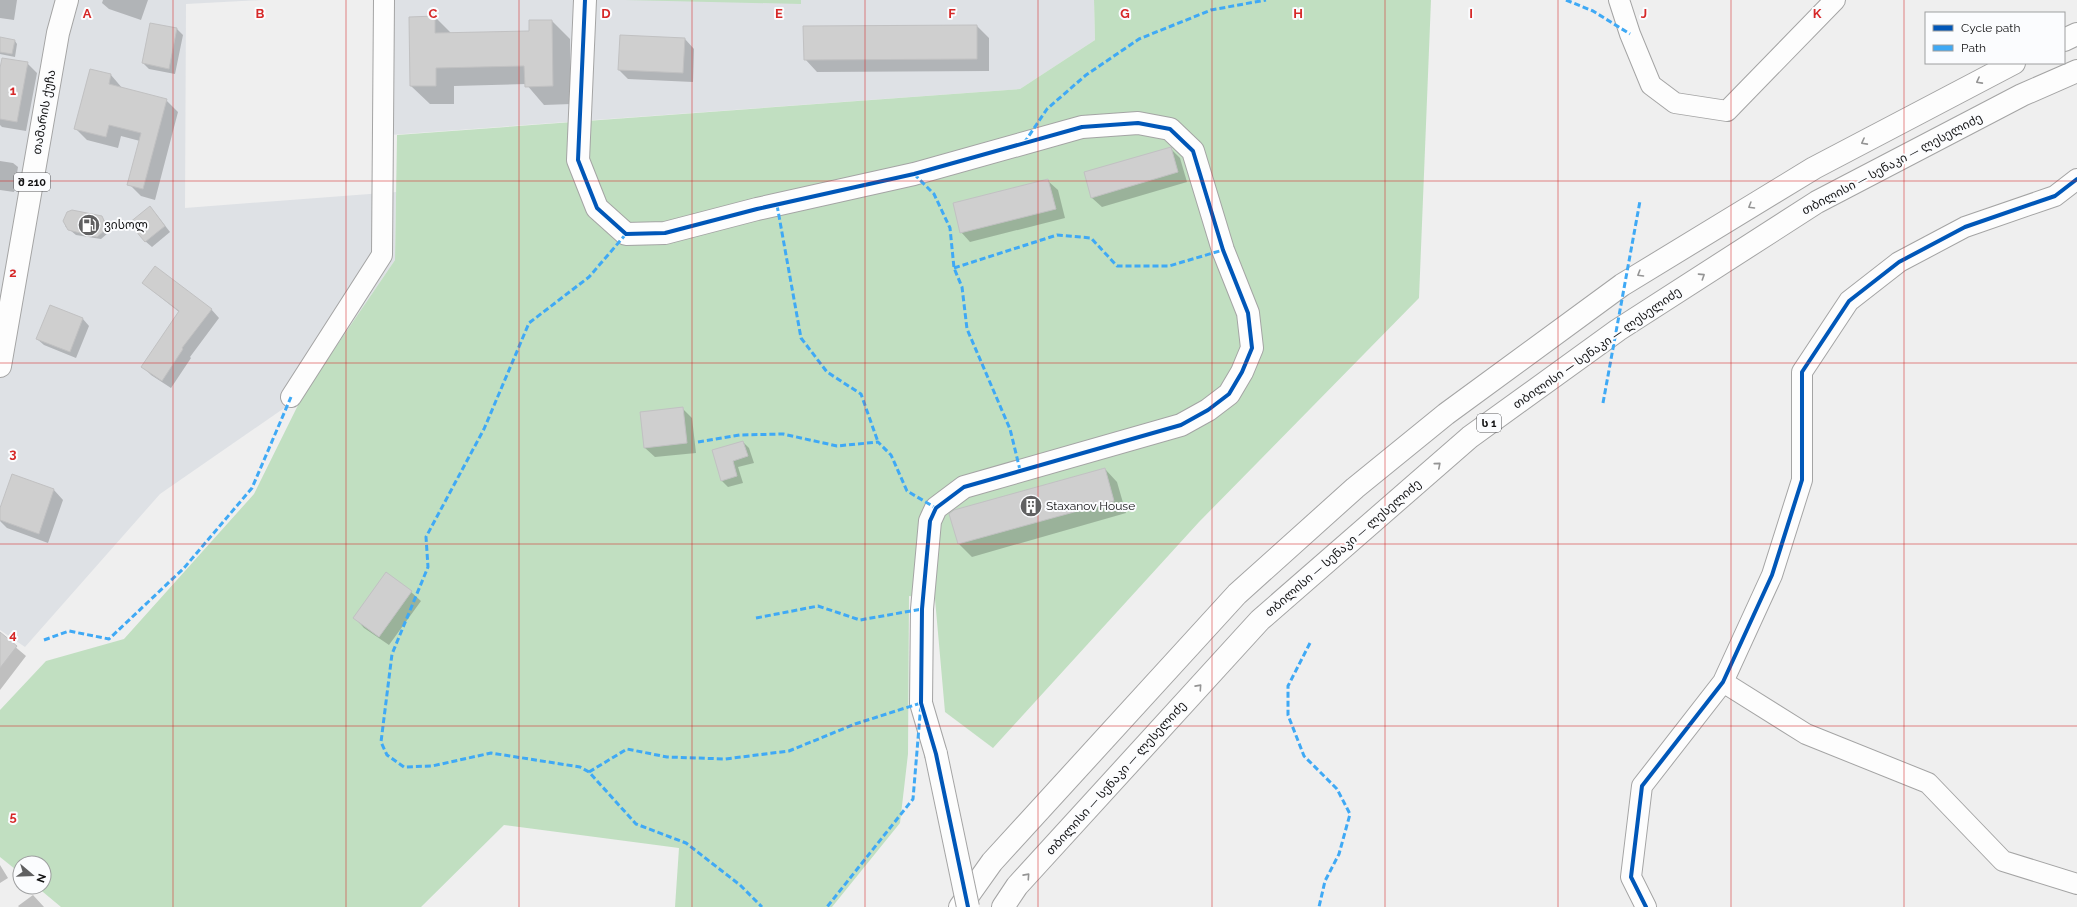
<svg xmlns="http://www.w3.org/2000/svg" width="2077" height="907" viewBox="0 0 2077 907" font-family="Raleway,'Noto Sans Georgian',sans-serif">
<rect width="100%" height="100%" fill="#efefef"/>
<path fill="#dee1e5" d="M 0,0 L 262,0 L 186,4 L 185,208 L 396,192 L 395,260 L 303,395 L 160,494 L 25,647 L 0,630 Z
M 377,0 L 1094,0 L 1095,40 L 1020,89 L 376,136 Z"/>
<path fill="#c1dfc1" d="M 625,0 L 801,0 L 801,4 Z
M 1094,0 L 1431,0 L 1419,298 L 1199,522 L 993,748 L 945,712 L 935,599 L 909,596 L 908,754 L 900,823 L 832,907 L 675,907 L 679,848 L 504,825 L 421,907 L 61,907 L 37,887 L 44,887 L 44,863 L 20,863 L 20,873 L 0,857 L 0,710 L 46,661 L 124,639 L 254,494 L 303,395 L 395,260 L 397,135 L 1020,89 L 1095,40 Z"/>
<path fill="#0003" d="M 0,0 L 17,0 L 14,20 L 0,18 Z
M 103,0 L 148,0 L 141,20 L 109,9 L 102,3 Z
M 435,17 L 451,33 L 530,32 L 530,21 L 552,21 L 570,39 L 571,104 L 544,105 L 526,84 L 454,86 L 454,104 L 430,104 L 411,86 L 410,18 Z
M 151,24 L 177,29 L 183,35 L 175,74 L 149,69 L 143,63 Z
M 977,26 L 989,38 L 989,71 L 817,72 L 805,59 Z
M 0,38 L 15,41 L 17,44 L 15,57 L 0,54 Z
M 685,39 L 694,49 L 693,82 L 628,79 L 619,70 Z
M 27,63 L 37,73 L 26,131 L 2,127 L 0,125 L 0,73 Z
M 90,70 L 111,75 L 123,89 L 166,100 L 178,112 L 155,200 L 141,196 L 129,184 L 140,141 L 121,136 L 118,148 L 87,140 L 75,128 Z
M 1170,148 L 1180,158 L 1187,182 L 1102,207 L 1092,198 Z
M 0,161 L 13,163 L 18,167 L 14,192 L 0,190 Z
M 1048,181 L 1058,190 L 1065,218 L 970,242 L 961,232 Z
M 156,214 L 170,232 L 152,247 L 145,241 Z
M 98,215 L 107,224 L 108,233 L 101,239 L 76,235 L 65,226 L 65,217 Z
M 143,283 L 211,309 L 219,318 L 190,357 L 191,358 L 171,388 L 151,375 L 143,367 L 179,312 Z
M 51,306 L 83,319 L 89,326 L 76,358 L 44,345 L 37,339 Z
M 682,408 L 692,418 L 696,453 L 655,457 L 645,448 Z
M 743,442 L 749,448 L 754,463 L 738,467 L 743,483 L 728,487 L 722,481 L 713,451 Z
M 1105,469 L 1117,482 L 1126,513 L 972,557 L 959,544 L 950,514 Z
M 12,476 L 54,490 L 63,500 L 48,543 L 7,528 L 0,521 L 0,511 Z
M 411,592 L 421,601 L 389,645 L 364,628 L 355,618 Z
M 0,634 L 26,656 L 0,690 Z
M 0,865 L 8,878 L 0,883 Z
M 33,895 L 44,907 L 19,907 L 18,906 Z"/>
<path fill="#cfcfcf" stroke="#c1c1c2" d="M 435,16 L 435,33 L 529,31 L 529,20 L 552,20 L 553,86 L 525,87 L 524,66 L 436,68 L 436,86 L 410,86 L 409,17 Z
M 150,23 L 177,28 L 169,69 L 142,63 Z
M 977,25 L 977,59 L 804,60 L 803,26 Z
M 620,35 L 685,38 L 683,73 L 618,70 Z
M 0,37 L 15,40 L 12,54 L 0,52 Z
M 2,58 L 28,62 L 17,122 L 0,119 L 0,68 Z
M 90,69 L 111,74 L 109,84 L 167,99 L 143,189 L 127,185 L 141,133 L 109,125 L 106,137 L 74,129 Z
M 1171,147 L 1178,172 L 1091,198 L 1084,172 Z
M 1048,179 L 1056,209 L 960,233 L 953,203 Z
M 150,206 L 165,226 L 145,242 L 129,223 Z
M 72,210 L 102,216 L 106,225 L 105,230 L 97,237 L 68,230 L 63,221 L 67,212 Z
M 155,266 L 212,309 L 182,348 L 183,349 L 162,381 L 141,367 L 179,311 L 142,283 Z
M 50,305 L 83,318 L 70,352 L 36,339 Z
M 683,407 L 687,443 L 644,448 L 640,412 Z
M 743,441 L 748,456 L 733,461 L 737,476 L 721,481 L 712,450 Z
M 1105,468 L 1114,501 L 958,544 L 949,514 L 954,510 Z
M 12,474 L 54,489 L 39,534 L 0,520 L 0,508 Z
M 386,572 L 412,591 L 379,637 L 353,618 Z
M 0,632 L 17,646 L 0,668 Z"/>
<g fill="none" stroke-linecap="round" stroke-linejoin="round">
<g stroke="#a4a4a4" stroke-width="22">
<path id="minor" d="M 1619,0 L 1630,34 L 1651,85 L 1675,103 L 1727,111 L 1835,0
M 291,397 L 382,255 L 384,0
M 1723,682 L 1806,734 L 1928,783 L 2003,861 L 2077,884
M 1646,907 L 1631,877 L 1642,786 L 1723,682 L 1772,575 L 1802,480 L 1802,372 L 1849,301 L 1899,262 L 1965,227 L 2055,196 L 2077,179"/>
</g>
<g stroke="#a4a4a4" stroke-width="24">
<path id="tertiary" d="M 585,0 L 578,160 L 597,208 L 626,234 L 665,233 L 757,209 L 914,174 L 1082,127 L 1138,123 L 1170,129 L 1193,151 L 1223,250 L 1248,313 L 1252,348 L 1242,372 L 1229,394 L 1208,410 L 1181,425 L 964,487 L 936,508 L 930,521 L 922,609 L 921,703 L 936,754"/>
</g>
<g stroke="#a4a4a4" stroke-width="24">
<path id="primary" d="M 0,366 L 58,33 L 67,0"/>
</g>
<g stroke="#a4a4a4" stroke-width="24">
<path id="motorway" d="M 2064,40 L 2077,34
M 960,907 L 992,862 L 1237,594 L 1355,488 L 1446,414 L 1622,285 L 1814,168 L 2014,63
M 1003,907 L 1017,886 L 1260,620 L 1470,437 L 1618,330 L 1817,202 L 2022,95 L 2077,71"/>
</g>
<use href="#minor" stroke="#fdfdfd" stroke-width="20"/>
<use href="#tertiary" stroke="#fdfdfd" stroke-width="22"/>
<use href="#primary" stroke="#fdfdfd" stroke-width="22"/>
<use href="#motorway" stroke="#fdfdfd" stroke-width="22"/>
<g stroke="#a4a4a4" stroke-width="24" stroke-linecap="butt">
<path id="tertiary-bridge" d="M 936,754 L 968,907"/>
</g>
<use href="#tertiary-bridge" stroke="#fdfdfd" stroke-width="22"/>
<path stroke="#3fa9f5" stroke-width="3" stroke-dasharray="6 3" stroke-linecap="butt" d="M 1566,0 L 1593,11 L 1630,34
M 1024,143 L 1047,109 L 1086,75 L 1139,39 L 1211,10 L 1266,0
M 914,174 L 934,194 L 950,228 L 954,268 L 962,287 L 967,329 L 1010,429 L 1020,470
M 777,205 L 801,338 L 827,372 L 861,394 L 878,442
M 626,234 L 589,277 L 529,323 L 484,429 L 426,537 L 428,567 L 392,654 L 381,742 L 387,755 L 404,767 L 432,766 L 491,753 L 580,767 L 589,772 L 636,824 L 686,843 L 740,885 L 762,907
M 954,268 L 1057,235 L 1091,238 L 1117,266 L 1169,266 L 1223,250
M 1603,403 L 1640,201
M 698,442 L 740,435 L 783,434 L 837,446 L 878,442 L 891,455 L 907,491 L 936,508
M 756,618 L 818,606 L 860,620 L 922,609
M 44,640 L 69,631 L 109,639 L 184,568 L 252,488 L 291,397
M 1310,643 L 1288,686 L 1288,715 L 1304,756 L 1337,789 L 1350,814 L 1339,854 L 1325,881 L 1319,907
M 589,772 L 627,749 L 667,757 L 725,759 L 789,751 L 855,724 L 921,703 L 913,799 L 827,907"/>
<g stroke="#fbfcfe" stroke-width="6">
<path id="cycleway" d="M 585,0 L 578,160 L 597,208 L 626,234 L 665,233 L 757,209 L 914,174 L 1082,127 L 1138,123 L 1170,129 L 1193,151 L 1223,250 L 1248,313 L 1252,348 L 1242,372 L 1229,394 L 1208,410 L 1181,425 L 964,487 L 936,508 L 930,521 L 922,609 L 921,703 L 936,754 L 968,907
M 1646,907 L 1631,877 L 1642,786 L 1723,682 L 1772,575 L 1802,480 L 1802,372 L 1849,301 L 1899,262 L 1965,227 L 2055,196 L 2077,179"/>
</g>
<use href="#cycleway" stroke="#0057b8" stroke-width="4"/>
</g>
<defs><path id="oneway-chevron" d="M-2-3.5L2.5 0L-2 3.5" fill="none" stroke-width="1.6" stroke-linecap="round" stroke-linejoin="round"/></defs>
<g stroke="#949494">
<use href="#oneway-chevron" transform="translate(1979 81) rotate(152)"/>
<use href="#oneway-chevron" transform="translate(1864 142) rotate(152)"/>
<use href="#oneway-chevron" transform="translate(1751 206) rotate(149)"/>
<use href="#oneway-chevron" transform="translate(1640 274) rotate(149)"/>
<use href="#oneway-chevron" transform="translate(1702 276) rotate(-33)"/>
<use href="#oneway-chevron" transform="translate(1438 465) rotate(-41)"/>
<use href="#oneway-chevron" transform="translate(1199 687) rotate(-48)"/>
<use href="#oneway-chevron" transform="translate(1027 876) rotate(-48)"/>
</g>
<path fill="none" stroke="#d62828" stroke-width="1" stroke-opacity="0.55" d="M 173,0 L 173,907M 346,0 L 346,907M 519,0 L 519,907M 692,0 L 692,907M 865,0 L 865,907M 1038,0 L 1038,907M 1212,0 L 1212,907M 1385,0 L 1385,907M 1558,0 L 1558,907M 1731,0 L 1731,907M 1904,0 L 1904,907M 0,181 L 2077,181M 0,363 L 2077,363M 0,544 L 2077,544M 0,726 L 2077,726"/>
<defs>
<g id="fuel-disc" transform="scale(1.15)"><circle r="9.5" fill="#606061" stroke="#fbfcfe"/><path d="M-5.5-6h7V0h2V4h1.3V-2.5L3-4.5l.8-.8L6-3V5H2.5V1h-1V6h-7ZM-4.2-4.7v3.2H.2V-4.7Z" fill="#fff"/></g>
<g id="building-disc" transform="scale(1.15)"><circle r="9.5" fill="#606061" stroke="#fbfcfe"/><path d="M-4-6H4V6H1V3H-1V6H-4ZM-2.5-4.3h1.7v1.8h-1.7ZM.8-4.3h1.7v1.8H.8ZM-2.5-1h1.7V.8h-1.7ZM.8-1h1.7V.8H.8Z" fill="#fff"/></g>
</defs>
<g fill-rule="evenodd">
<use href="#fuel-disc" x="89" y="225"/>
<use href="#building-disc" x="1031" y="506"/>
</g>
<g text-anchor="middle" stroke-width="4" stroke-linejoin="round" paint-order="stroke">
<g fill="#fbfcfe" stroke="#59595a" stroke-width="1">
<rect x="14" y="173" width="36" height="18" rx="3"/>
<rect x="1477" y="414" width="24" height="18" rx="3"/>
</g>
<g font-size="11" font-weight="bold" fill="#131314">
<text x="32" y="186">შ 210</text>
<text x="1489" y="427">ს 1</text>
</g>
<g font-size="12" fill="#131314" stroke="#fbfcfe">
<text transform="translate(44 112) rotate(-80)" y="4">თამარის ქუჩა</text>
<text transform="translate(1892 164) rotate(-28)" y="4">თბილისი — სენაკი — ლესელიძე</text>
<text transform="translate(1597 348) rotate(-35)" y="4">თბილისი — სენაკი — ლესელიძე</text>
<text transform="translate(1343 548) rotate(-41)" y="4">თბილისი — სენაკი — ლესელიძე</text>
<text transform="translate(1116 778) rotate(-48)" y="4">თბილისი — სენაკი — ლესელიძე</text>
</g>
<g font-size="12" fill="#131314" stroke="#fbfcfe" text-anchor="start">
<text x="104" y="229">ვისოლ</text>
<text x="1046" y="510">Staxanov House</text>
</g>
</g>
<g font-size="13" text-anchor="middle" font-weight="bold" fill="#d62828" stroke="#fbfcfe" stroke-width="4" stroke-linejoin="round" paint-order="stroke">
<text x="87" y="18">A</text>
<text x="260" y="18">B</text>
<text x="433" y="18">C</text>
<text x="606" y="18">D</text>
<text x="779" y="18">E</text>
<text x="952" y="18">F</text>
<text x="1125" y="18">G</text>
<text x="1298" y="18">H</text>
<text x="1471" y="18">I</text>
<text x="1644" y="18">J</text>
<text x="1817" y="18">K</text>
<text x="13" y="95">1</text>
<text x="13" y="277">2</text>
<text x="13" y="458">3</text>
<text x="13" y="639">4</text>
<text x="13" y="821">5</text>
</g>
<rect x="1925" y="12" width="140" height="52" fill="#fbfcfe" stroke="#9e9fa0"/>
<rect x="1933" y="25" width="20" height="6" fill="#0057b8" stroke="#9e9fa0"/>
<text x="1961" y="32" font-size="12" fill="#131314">Cycle path</text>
<rect x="1933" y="45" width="20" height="6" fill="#3fa9f5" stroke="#9e9fa0"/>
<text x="1961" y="52" font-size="12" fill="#131314">Path</text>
<g transform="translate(32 875) rotate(109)"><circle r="19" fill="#fbfcfe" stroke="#9e9fa0"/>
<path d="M0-3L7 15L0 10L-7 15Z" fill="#606061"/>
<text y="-6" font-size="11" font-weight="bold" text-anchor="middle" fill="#131314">N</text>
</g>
</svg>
